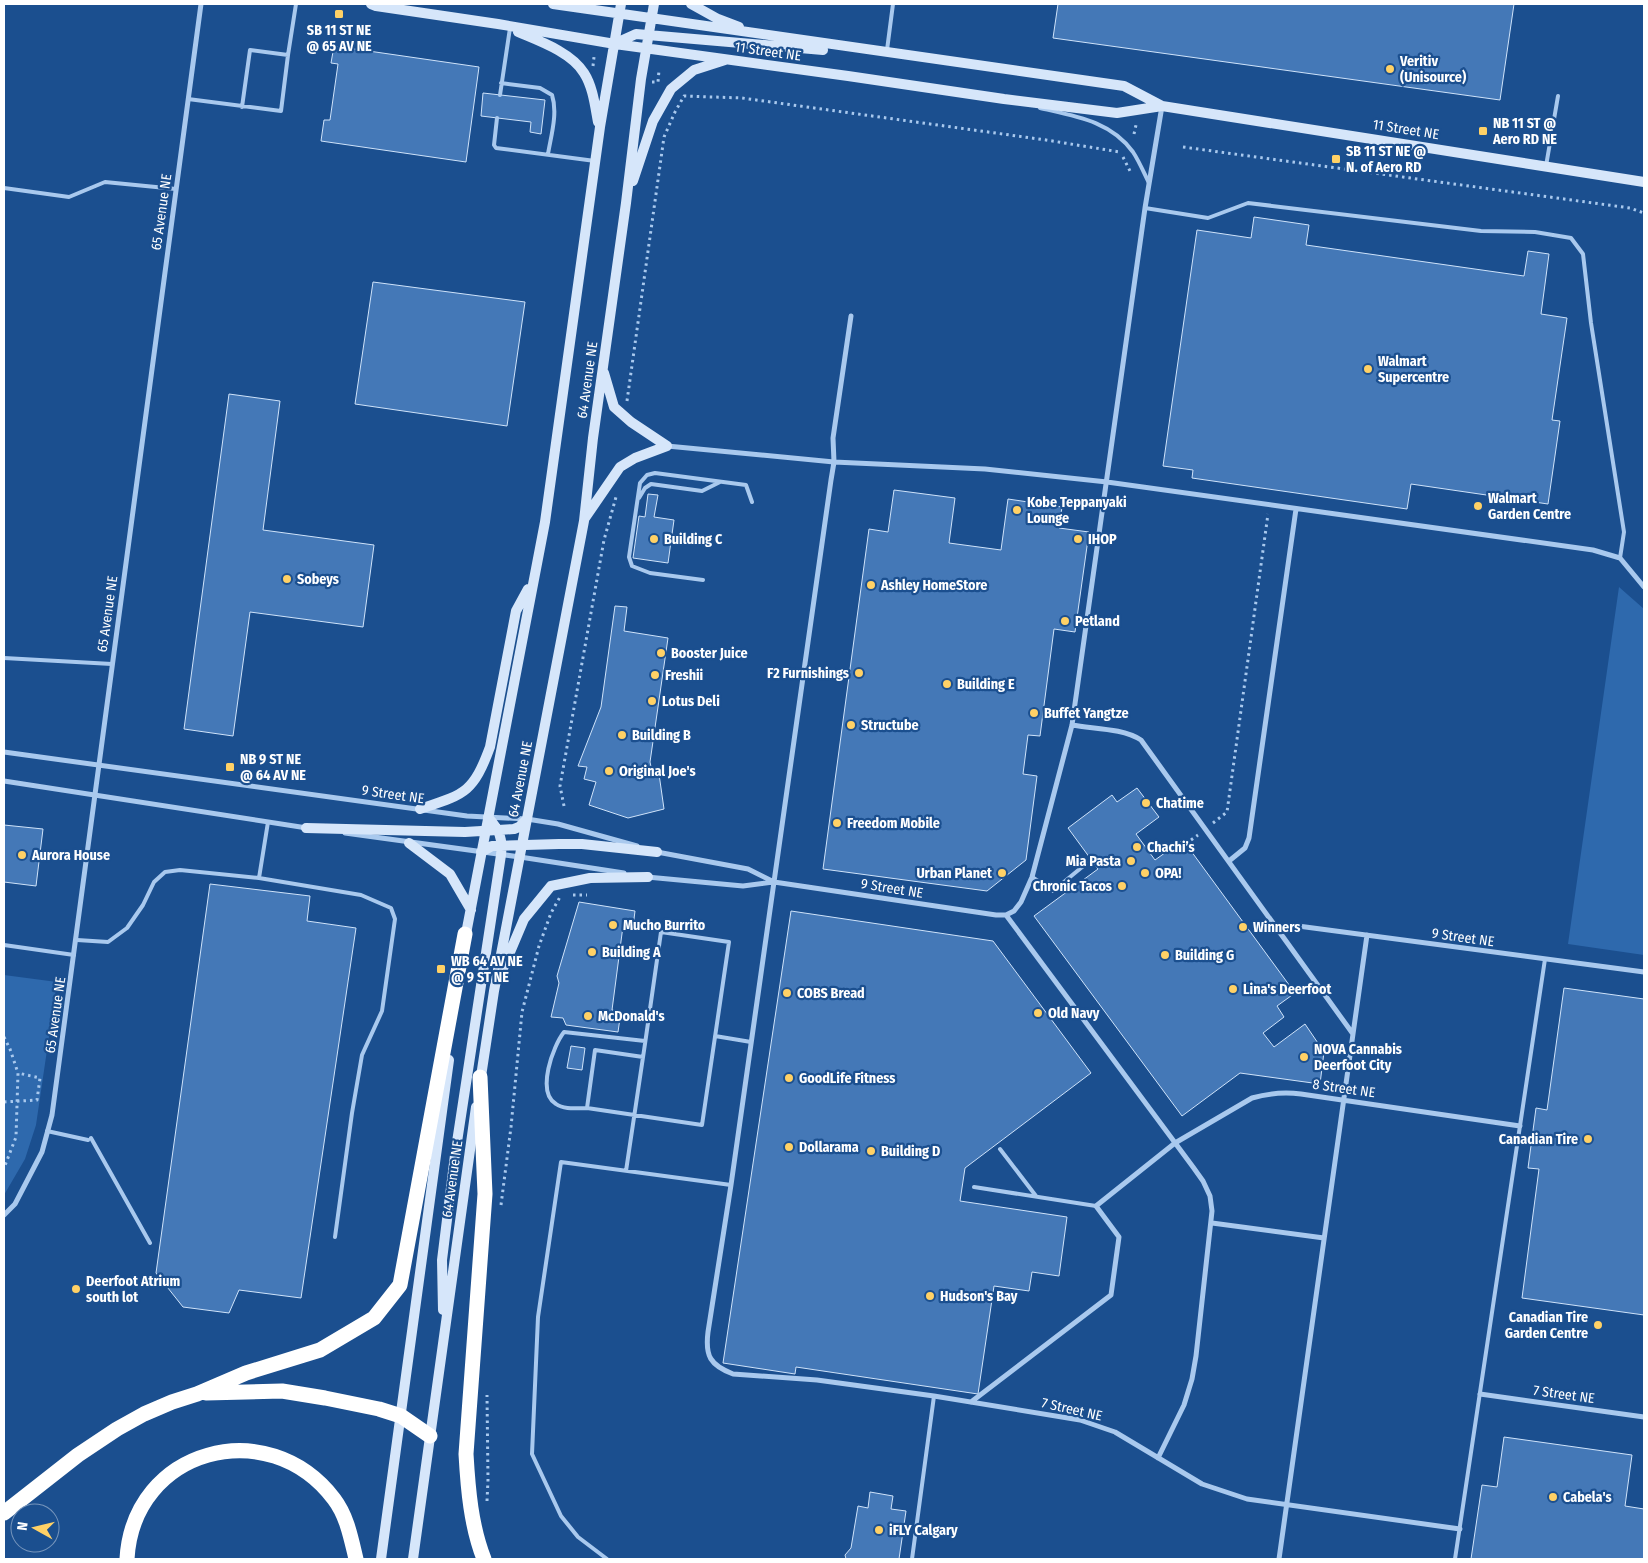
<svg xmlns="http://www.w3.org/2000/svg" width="1648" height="1563" viewBox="0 0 1648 1563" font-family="'Fira Sans Condensed',sans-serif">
<rect width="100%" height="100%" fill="#1b4f8f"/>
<path fill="#2e69ad" d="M 1619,587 L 1644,609 L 1644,955 L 1568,944 Z
M 4,975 L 57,982 L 36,1125 L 25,1159 L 4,1195 Z"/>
<path fill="#4478b7" stroke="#cfe3fa" d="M 1058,4 L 1514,4 L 1500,100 L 1053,38 Z
M 334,46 L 479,67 L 466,162 L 321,141 L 324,120 L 330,120 L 338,64 L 331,63 Z
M 483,93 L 545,100 L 541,134 L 530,132 L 531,122 L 481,116 Z
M 1254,217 L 1309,225 L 1306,245 L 1524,276 L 1528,251 L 1549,254 L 1541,314 L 1567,318 L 1552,420 L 1560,421 L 1548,504 L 1411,484 L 1407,509 L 1192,478 L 1193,470 L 1163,466 L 1197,230 L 1251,238 Z
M 373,282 L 525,302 L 507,426 L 355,404 Z
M 229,394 L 280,401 L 263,530 L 374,545 L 363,627 L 250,612 L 233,736 L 184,729 Z
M 894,490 L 955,498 L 949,543 L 1001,550 L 1008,499 L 1062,507 L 1059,528 L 1089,532 L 1075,632 L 1054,629 L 1040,736 L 1028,735 L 1023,774 L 1037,776 L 1026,860 L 987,891 L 823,869 L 869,529 L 888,532 Z
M 648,494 L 658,495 L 654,517 L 674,520 L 668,563 L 633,558 L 639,516 L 645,517 Z
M 615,606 L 627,607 L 624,631 L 668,638 L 650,762 L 653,776 L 659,774 L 664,809 L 628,818 L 589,805 L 596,782 L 584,779 L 587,767 L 578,766 L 601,707 Z
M 1137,788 L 1159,817 L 1136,834 L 1155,860 L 1183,840 L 1295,993 L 1277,1006 L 1284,1017 L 1263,1033 L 1274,1047 L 1305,1024 L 1324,1052 L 1320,1084 L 1240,1073 L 1182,1116 L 1034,916 L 1098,869 L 1068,828 L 1112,795 L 1117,802 Z
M 4,825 L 43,829 L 36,886 L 4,882 Z
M 210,884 L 310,896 L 307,921 L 356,928 L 301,1298 L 239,1290 L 229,1313 L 183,1307 L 156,1273 Z
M 579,902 L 635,911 L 633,927 L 623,926 L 612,1010 L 621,1011 L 618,1032 L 566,1025 L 563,1018 L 551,1017 L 559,983 L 557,976 Z
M 791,911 L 993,941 L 1091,1073 L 965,1168 L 960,1201 L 1067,1217 L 1059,1276 L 1032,1272 L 1029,1291 L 994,1286 L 978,1394 L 796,1367 L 795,1374 L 723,1363 Z
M 1564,988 L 1644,999 L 1644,1315 L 1522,1298 L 1539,1169 L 1528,1168 L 1536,1108 L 1547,1110 Z
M 571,1046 L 585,1048 L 582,1070 L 567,1068 Z
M 1504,1437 L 1632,1455 L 1625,1506 L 1644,1509 L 1644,1559 L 1471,1559 L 1482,1485 L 1497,1487 Z
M 870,1492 L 893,1496 L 891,1509 L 906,1511 L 899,1559 L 846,1559 L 845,1555 L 851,1548 L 858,1506 L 868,1508 Z"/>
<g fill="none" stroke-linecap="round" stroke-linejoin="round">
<path stroke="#a9c9ee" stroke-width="3" stroke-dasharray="2.5 4" stroke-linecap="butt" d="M 593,66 L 594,57
M 652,82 L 658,82 L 659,70
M 1134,134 L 1136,125
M 1183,147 L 1630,208 L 1644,213
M 1123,157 L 1130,171 L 1129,173
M 627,401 L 664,137 L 675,112 L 684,96 L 742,98 L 1046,140 L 1120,152
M 564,806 L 560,786 L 604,540 L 616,497
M 1213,823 L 1227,812 L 1268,514
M 1191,840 L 1198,835
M 573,895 L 587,895
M 4,1037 L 10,1049 L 18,1073 L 16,1137 L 4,1168
M 4,1102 L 37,1100 L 40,1078 L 18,1073
M 501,1205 L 511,1127 L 522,1012 L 539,946 L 551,913 L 560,897
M 487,1501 L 488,1480 L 487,1395"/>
<path stroke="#a9c9ee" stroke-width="4" d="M 887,50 L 893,4
M 288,55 L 296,4
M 501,83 L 540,88 L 552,95 C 558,113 551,136 548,154
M 500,95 L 510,28
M 188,99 L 281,111 L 288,55 L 250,50 L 242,107
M 1040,108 C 1075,116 1111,121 1133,152 C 1139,161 1144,173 1149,183
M 497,118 L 494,145 L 496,148 L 595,161
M 1546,166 L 1558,96
M 4,188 L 69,197 L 105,182 L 176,189
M 1145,208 L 1208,218 L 1248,203 L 1481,231 L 1535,232 L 1571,238 L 1583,254 L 1591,323 L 1624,532 L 1620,558
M 639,498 L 645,488 L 651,484 L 702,491 L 720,482
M 703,580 L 650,573 L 632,566 L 629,557 L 640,483 L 647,475 L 655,473 L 746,485 L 752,502
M 4,658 L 112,664
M 268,822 L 259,878 L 361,895 L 391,908 L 395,919 L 382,1011 L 362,1055 L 352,1113 L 335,1237
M 1032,877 L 1053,891 L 1087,863
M 77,940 L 108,942 L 127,928 L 143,905 L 154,882 L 165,872 L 180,870 L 259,878
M 4,945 L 74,955
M 715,1036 L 751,1042
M 587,1108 C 577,1108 564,1110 556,1104 C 536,1092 553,1046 564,1032 L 645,1041
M 47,1131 L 88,1140
M 91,1138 L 150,1243
M 1000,1149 L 1036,1196
M 626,1171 C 638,1091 650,1012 661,932 L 729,942 L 702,1125 L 587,1108 L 595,1050 L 643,1057
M 974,1187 L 1096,1206
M 607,1559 L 578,1537 L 561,1516 L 532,1454 L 538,1317 L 561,1162 L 731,1185
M 912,1559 L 934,1396
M 1455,1559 L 1545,959"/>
<path stroke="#a9c9ee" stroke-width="5" d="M 851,316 L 833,438 L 834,462 L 831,480 L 731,1185 L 708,1332 C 705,1356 710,1365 733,1374 L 817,1380 L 934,1396 L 1080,1420 L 1115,1432 L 1202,1484 L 1247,1499 L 1460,1529
M 667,446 L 834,462 L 985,469 L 1107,482 L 1593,550 L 1620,558 L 1644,587
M 1072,725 C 1094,729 1122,728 1141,740 L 1353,1034 L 1279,1559
M 4,752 L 467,816 L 527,819 L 558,824 L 637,846
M 4,781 L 307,828
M 345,833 L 520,857 L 624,873
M 657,852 L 748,869 L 774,882 L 996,915 L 1006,915 L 1014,911 L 1021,902 L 1032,877 L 1072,725 L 1145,208 L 1162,106
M 1229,861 L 1245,848 L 1249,838 L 1296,509
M 647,877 L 743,886 L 773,882
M 1006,915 L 1193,1167 L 1203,1181 L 1210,1196 L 1212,1211 L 1196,1356 L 1192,1379 L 1184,1405 L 1158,1458
M 1279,932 L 1288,927 L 1298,926 L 1644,972
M 1353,1034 L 1367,935
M 4,1215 L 15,1204 L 42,1152 L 52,1115 L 201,4
M 1212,1223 L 1324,1238
M 1480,1394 L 1644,1417
M 971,1402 L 1111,1295 L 1119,1237 L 1096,1206 L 1175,1143 L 1252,1098 C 1269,1093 1284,1092 1301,1094 L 1520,1126"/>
<path stroke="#d6e6fa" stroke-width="10" d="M 371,4 L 376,6 L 498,24 L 615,44 L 848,76 L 1004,99 L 1117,113 L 1162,106 L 1644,182
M 553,4 L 1124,86 L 1162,106
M 691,4 L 718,19 L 739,27
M 518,32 C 539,41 571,52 584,73 C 593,87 595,106 598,122
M 616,43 L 636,34 L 823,50
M 633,181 L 653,121 L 671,89 L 694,70 L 725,60
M 604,373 L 614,407 L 631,422 L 667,446
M 585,518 L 620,467 L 635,458 L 667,446
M 420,809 C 465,794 473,793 490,747 L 516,611 L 528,589
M 306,828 L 465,832 L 514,829 L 519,827 L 527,819
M 409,843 L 450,874 L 471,910
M 481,852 L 492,846 L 559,844 L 582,844 L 657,852
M 465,939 L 545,522 L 600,127 L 621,4
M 502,971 L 524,919 L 551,886 L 590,878 L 648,877
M 480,1083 L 494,991 L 584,521 L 593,438 L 626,203 L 641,79 L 654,4
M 443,1310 L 442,1260 L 455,1155 L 501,855 C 503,837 499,830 488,817
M 381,1559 L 449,1060
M 413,1559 L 476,1107"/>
<path stroke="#fff" stroke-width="15" d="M 480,1077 L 485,1194 L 466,1454 C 468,1489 471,1526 484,1559
M 206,1393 L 282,1391 L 325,1398 L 379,1409 L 401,1416 L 430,1436
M 4,1513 L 78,1455 L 117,1429 L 144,1414 L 172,1402 L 197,1394 L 246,1373 L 320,1350 L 374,1318 L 400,1285 L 465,934
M 127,1559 C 133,1449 268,1412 334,1499 C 347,1516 351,1538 356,1559"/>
</g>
<g fill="#ffd166" stroke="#1b4f8f" stroke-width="2">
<rect x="334" y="9" width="10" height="10" rx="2.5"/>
<circle cx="1390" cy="69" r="5"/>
<rect x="1478" y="126" width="10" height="10" rx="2.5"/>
<rect x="1331" y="154" width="10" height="10" rx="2.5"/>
<circle cx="1368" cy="369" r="5"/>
<circle cx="1478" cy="506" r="5"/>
<circle cx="1017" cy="510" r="5"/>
<circle cx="654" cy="539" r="5"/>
<circle cx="1078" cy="539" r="5"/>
<circle cx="287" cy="579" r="5"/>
<circle cx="871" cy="585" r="5"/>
<circle cx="1065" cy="621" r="5"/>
<circle cx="661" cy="653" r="5"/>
<circle cx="859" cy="673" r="5"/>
<circle cx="655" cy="675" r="5"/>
<circle cx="947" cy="684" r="5"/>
<circle cx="652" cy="701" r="5"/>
<circle cx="1034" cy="713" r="5"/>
<circle cx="851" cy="725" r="5"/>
<circle cx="622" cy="735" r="5"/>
<rect x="225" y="762" width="10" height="10" rx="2.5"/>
<circle cx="609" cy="771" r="5"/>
<circle cx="1146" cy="803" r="5"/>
<circle cx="837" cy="823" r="5"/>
<circle cx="1137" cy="847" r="5"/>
<circle cx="22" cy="855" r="5"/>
<circle cx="1131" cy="861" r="5"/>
<circle cx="1002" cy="873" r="5"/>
<circle cx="1145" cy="873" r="5"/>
<circle cx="1122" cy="886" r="5"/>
<circle cx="613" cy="925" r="5"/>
<circle cx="1243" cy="927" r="5"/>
<circle cx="592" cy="952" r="5"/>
<circle cx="1165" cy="955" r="5"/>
<rect x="436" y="964" width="10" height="10" rx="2.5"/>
<circle cx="1233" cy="989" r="5"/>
<circle cx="787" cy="993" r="5"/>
<circle cx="1038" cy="1013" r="5"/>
<circle cx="588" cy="1016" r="5"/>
<circle cx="1304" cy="1057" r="5"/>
<circle cx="789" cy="1078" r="5"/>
<circle cx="1588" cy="1139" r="5"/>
<circle cx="789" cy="1147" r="5"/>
<circle cx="871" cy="1151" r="5"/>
<circle cx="76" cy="1289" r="5"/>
<circle cx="930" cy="1296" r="5"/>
<circle cx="1598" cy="1325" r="5"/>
<circle cx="1553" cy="1497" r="5"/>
<circle cx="879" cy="1530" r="5"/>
</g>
<g text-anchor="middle" stroke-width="4.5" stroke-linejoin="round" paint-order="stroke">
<g font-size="14" font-weight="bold" fill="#fff" stroke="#1b4f8f" text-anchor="start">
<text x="339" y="35" text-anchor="middle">SB 11 ST NE<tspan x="339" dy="16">@ 65 AV NE</tspan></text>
<text x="1400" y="66">Veritiv<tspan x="1400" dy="16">(Unisource)</tspan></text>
<text x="1493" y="128">NB 11 ST @<tspan x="1493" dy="16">Aero RD NE</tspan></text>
<text x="1346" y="156">SB 11 ST NE @<tspan x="1346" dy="16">N. of Aero RD</tspan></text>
<text x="1378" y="366">Walmart<tspan x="1378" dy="16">Supercentre</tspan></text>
<text x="1488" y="503">Walmart<tspan x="1488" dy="16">Garden Centre</tspan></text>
<text x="1027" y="507">Kobe Teppanyaki<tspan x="1027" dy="16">Lounge</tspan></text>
<text x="664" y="544">Building C</text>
<text x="1088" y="544">IHOP</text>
<text x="297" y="584">Sobeys</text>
<text x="881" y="590">Ashley HomeStore</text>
<text x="1075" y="626">Petland</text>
<text x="671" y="658">Booster Juice</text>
<text x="849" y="678" text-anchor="end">F2 Furnishings</text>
<text x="665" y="680">Freshii</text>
<text x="957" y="689">Building E</text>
<text x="662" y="706">Lotus Deli</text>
<text x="1044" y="718">Buffet Yangtze</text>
<text x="861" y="730">Structube</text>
<text x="632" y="740">Building B</text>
<text x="240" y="764">NB 9 ST NE<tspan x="240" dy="16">@ 64 AV NE</tspan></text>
<text x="619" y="776">Original Joe's</text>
<text x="1156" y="808">Chatime</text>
<text x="847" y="828">Freedom Mobile</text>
<text x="1147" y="852">Chachi’s</text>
<text x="32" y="860">Aurora House</text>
<text x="1121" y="866" text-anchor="end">Mia Pasta</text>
<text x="992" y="878" text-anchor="end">Urban Planet</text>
<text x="1155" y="878">OPA!</text>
<text x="1112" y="891" text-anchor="end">Chronic Tacos</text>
<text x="623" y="930">Mucho Burrito</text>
<text x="1253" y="932">Winners</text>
<text x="602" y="957">Building A</text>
<text x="1175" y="960">Building G</text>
<text x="451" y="966">WB 64 AV NE<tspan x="451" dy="16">@ 9 ST NE</tspan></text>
<text x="1243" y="994">Lina's Deerfoot</text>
<text x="797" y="998">COBS Bread</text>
<text x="1048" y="1018">Old Navy</text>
<text x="598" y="1021">McDonald's</text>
<text x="1314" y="1054">NOVA Cannabis<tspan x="1314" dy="16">Deerfoot City</tspan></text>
<text x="799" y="1083">GoodLife Fitness</text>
<text x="1578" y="1144" text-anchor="end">Canadian Tire</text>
<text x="799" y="1152">Dollarama</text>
<text x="881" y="1156">Building D</text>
<text x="86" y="1286">Deerfoot Atrium<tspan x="86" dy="16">south lot</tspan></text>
<text x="940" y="1301">Hudson's Bay</text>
<text x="1588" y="1322" text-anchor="end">Canadian Tire<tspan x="1588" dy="16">Garden Centre</tspan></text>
<text x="1563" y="1502">Cabela's</text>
<text x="889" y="1535">iFLY Calgary</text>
</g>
<g font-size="14" fill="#fff" stroke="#1b4f8f">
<text transform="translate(768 51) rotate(8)" y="5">11 Street NE</text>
<text transform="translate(1406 129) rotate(9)" y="5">11 Street NE</text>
<text transform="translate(161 212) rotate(-82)" y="5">65 Avenue NE</text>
<text transform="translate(587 380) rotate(-82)" y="5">64 Avenue NE</text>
<text transform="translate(107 614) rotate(-82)" y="5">65 Avenue NE</text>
<text transform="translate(520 779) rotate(-79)" y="5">64 Avenue NE</text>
<text transform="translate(393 794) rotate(8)" y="5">9 Street NE</text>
<text transform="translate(892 888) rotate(9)" y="5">9 Street NE</text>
<text transform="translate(1463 937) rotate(8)" y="5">9 Street NE</text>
<text transform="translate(55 1015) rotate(-82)" y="5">65 Avenue NE</text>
<text transform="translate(1344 1088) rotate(8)" y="5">8 Street NE</text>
<text transform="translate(452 1179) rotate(-82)" y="5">64 Avenue NE</text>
<text transform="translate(1564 1394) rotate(8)" y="5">7 Street NE</text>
<text transform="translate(1072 1409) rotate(13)" y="5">7 Street NE</text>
</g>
</g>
<rect width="1648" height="1563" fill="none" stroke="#ffffff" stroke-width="10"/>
<g transform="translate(35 1528) rotate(278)"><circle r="24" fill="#1b4f8f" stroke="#7695bc"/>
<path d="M0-4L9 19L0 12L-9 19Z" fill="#ffd166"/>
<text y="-8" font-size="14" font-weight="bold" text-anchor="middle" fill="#ffffff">N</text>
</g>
</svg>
